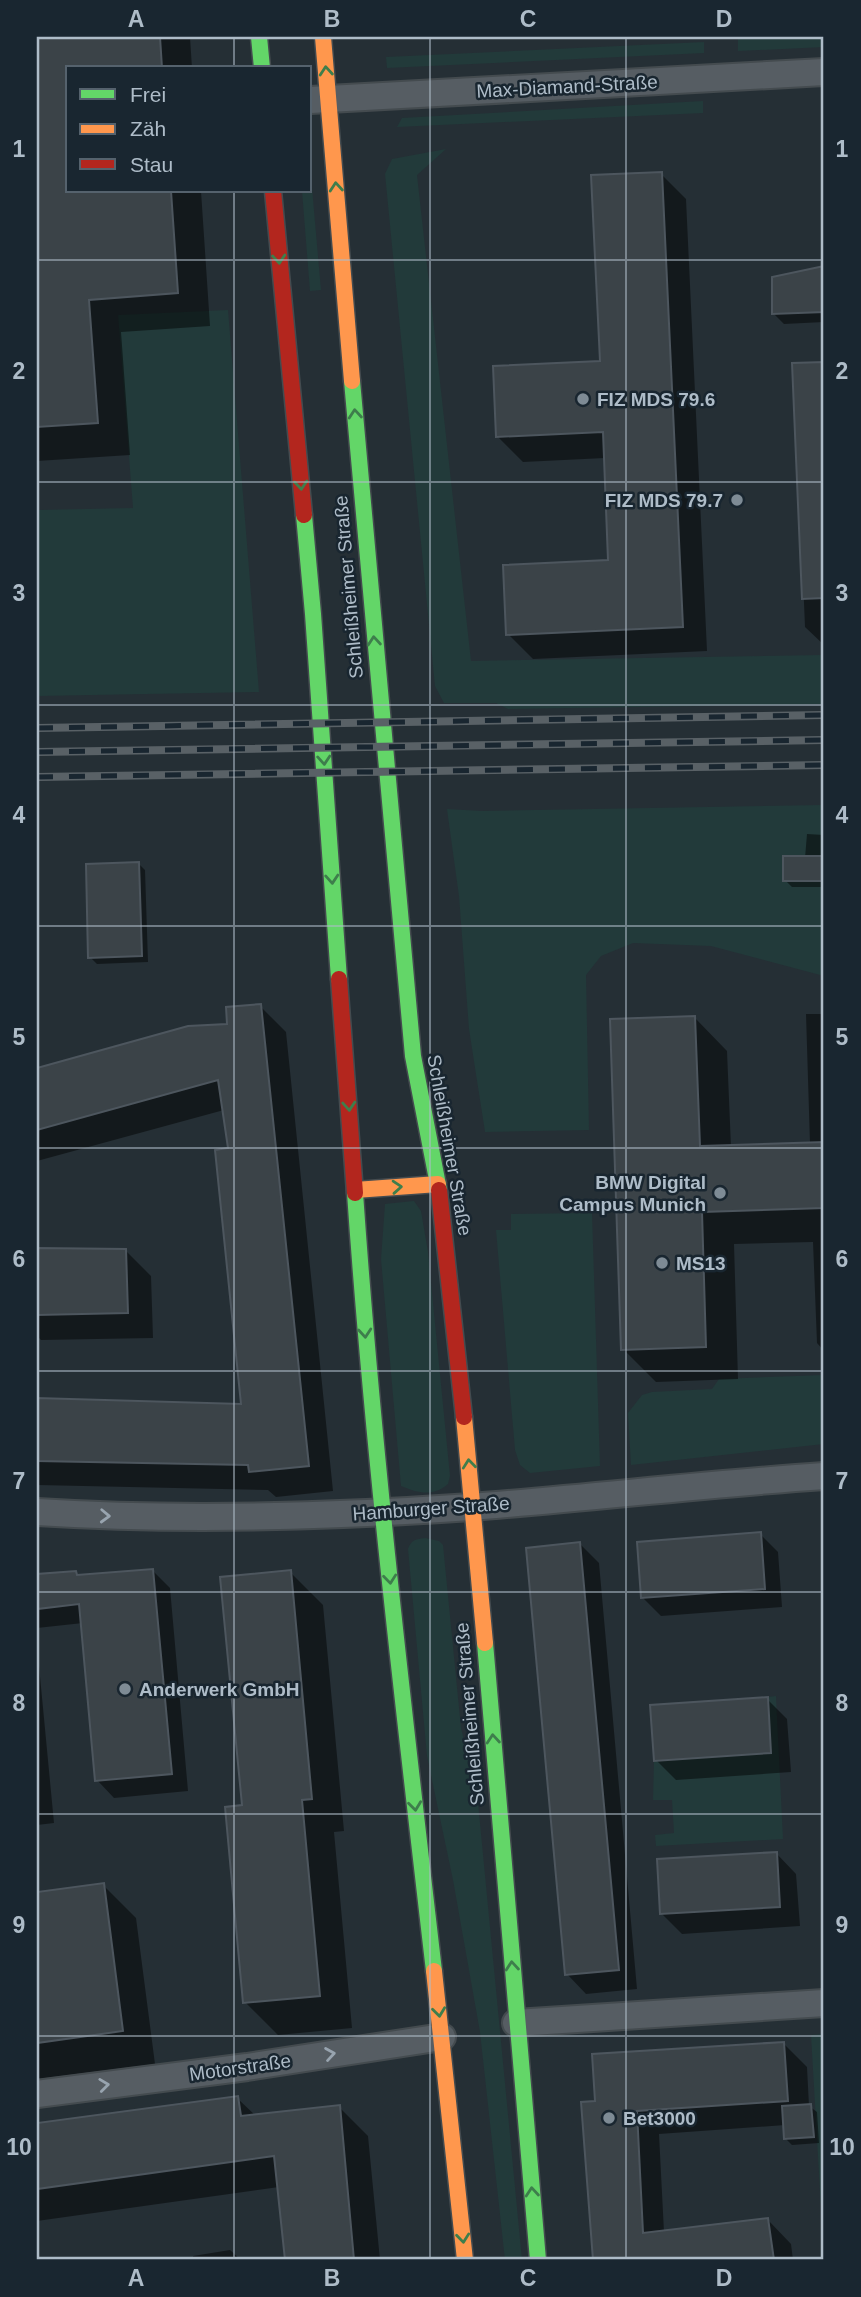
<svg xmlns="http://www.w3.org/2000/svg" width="861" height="2297" viewBox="0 0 861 2297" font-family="Arial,sans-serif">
<rect width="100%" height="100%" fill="#252f35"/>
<path fill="#223a3a" d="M 824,37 L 824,47 L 738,51 L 738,39 Z
M 704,42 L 704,53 L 387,68 L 386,57 Z
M 703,101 L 703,113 L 397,127 L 402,118 Z
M 446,149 L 417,175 L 471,661 L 824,655 L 824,704 L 508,709 L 496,703 L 444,703 L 435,686 L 385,174 L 392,159 Z
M 310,165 L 321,290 L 310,291 L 302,191 L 310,191 Z
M 228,310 L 259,692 L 37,696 L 37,510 L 133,508 L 118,315 Z
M 824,805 L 824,976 L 711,946 L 633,943 L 601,956 L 586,975 L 589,1130 L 485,1132 L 469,1029 L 459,896 L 447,809 L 481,811 Z
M 414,1201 L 421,1211 L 428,1252 L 450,1476 L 448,1484 C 433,1497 418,1493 401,1486 L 381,1259 L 385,1204 Z
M 592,1213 L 600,1466 L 530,1473 L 520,1465 L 515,1450 L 496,1230 L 511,1230 L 511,1214 Z
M 824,1375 L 824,1444 L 631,1465 L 628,1413 L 642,1395 L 652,1392 L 712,1389 L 719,1379 Z
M 425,1538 L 439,1541 L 443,1545 L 461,1728 L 477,1792 L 522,2260 L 505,2260 L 480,2032 L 453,1880 L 427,1756 L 408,1549 C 411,1540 416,1539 425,1538 Z
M 776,1696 L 783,1839 L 656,1846 L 655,1835 L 674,1833 L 672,1800 L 653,1800 L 654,1761 L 768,1697 Z
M 824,2034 L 824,2260 L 811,2035 Z"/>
<path fill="#0007" d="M 37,37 L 190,37 L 192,68 L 68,68 L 68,191 L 201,191 L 210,326 L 121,332 L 130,455 L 37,461 Z
M 661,174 L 686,199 L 707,651 L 533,659 L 508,634 L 610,561 L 605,458 L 523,462 L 498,437 L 601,363 Z
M 824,268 L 824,322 L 784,324 L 773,313 L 774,279 Z
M 824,363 L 824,645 L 805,627 L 794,365 Z
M 807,834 L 824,835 L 824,887 L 792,887 L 785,880 L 805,858 Z
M 139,864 L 145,870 L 148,962 L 97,964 L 90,957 Z
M 260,1006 L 286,1032 L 333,1491 L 276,1497 L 268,1490 L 37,1485 L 37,1399 L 243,1406 L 230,1150 L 224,1110 L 37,1161 L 37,1070 L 188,1028 L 229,1025 Z
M 806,1014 L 824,1014 L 824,1351 L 817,1343 L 813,1242 L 734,1244 L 738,1379 L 656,1382 L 623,1349 L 695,1018 L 727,1051 L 731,1147 L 810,1144 Z
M 37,1250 L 126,1251 L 151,1276 L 153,1338 L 41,1340 L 37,1336 Z
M 760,1534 L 778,1552 L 782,1607 L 661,1616 L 643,1598 Z
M 580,1544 L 599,1563 L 637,1989 L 586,1994 L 567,1974 Z
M 153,1571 L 170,1588 L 188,1791 L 114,1798 L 97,1780 L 83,1623 L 37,1628 L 37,1576 L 75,1573 L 79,1577 Z
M 290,1572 L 323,1605 L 344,1831 L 334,1832 L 352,2028 L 278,2035 L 245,2002 L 244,1807 Z
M 37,1645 L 54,1823 L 37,1825 Z
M 767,1699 L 787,1719 L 791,1772 L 676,1780 L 656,1760 Z
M 776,1853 L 796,1874 L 800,1926 L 682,1934 L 662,1914 Z
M 103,1885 L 136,1918 L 155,2064 L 37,2079 L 37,1894 Z
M 783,2043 L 807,2067 L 809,2106 L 817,2112 L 819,2143 L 792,2145 L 786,2139 L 785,2125 L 659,2134 L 664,2232 L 768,2220 L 791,2244 L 793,2260 L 595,2260 L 597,2103 Z
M 237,2098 L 256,2116 L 339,2107 L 368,2136 L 380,2260 L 287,2260 L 279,2187 L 37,2221 L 37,2125 Z
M 230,2250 L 241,2260 L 194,2260 L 193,2256 Z"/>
<path fill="#3b4348" stroke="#4d565e" stroke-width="2" d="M 37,37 L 160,37 L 162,68 L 68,68 L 68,191 L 171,191 L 178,293 L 89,300 L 98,423 L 37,427 Z
M 662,172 L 683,627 L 506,635 L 503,565 L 608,560 L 603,432 L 496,437 L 493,366 L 600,361 L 591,175 Z
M 824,266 L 824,312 L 772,314 L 772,277 Z
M 824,362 L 824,598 L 802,599 L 792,363 Z
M 783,856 L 824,856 L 824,881 L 783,881 Z
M 139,862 L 142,956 L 88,958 L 86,864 Z
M 261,1004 L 309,1466 L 249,1472 L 248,1465 L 37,1461 L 37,1398 L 241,1404 L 215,1150 L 228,1148 L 218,1080 L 37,1130 L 37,1068 L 188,1026 L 227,1024 L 226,1007 Z
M 695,1016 L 700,1146 L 824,1142 L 824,1208 L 702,1212 L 706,1347 L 621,1350 L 610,1019 Z
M 37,1248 L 126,1249 L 128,1313 L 37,1315 Z
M 761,1532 L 765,1589 L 641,1598 L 637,1542 Z
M 580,1542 L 619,1970 L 565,1975 L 526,1548 Z
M 153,1569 L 172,1774 L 95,1781 L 79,1604 L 37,1609 L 37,1574 L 76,1571 L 77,1575 Z
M 291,1570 L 312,1799 L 302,1800 L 320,1996 L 243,2003 L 225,1807 L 242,1805 L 220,1577 Z
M 768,1697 L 771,1753 L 654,1761 L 650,1705 Z
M 777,1852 L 780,1907 L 660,1914 L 657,1859 Z
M 104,1883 L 123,2031 L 37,2043 L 37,1892 Z
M 784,2042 L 788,2101 L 637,2111 L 643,2233 L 768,2218 L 774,2260 L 627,2260 L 624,2258 L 593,2260 L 581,2102 L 595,2101 L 592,2054 Z
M 238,2096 L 241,2116 L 340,2105 L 354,2260 L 285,2260 L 274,2156 L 37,2189 L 37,2123 Z
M 811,2104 L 814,2137 L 784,2139 L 782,2106 Z"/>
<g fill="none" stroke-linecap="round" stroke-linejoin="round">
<g stroke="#444b4f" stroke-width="30">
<path id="street" d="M 310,100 L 824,72
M 37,1512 C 181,1521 327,1517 471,1507 C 589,1498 706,1484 824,1476
M 516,2023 L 824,2003
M 37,2094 L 247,2067 L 442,2037"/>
</g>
<g stroke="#444b4f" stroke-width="19">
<path id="fast" d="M 259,37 L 262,68
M 352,381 L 413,1056 L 439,1190
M 304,515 L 313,614 L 339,979
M 355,1193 C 373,1453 404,1712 434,1971
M 485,1643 L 538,2260"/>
</g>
<g stroke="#444b4f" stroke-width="19">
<path id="slow" d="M 323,37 L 352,381
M 355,1190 L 438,1184
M 464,1417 L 485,1643
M 434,1971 L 465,2260"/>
</g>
<g stroke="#444b4f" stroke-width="19">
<path id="jam" d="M 273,191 L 304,515
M 339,979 L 355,1193
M 439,1190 L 464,1417"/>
</g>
<use href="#street" stroke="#565d63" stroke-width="26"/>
<use href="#fast" stroke="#63d668" stroke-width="16"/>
<use href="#slow" stroke="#ff974d" stroke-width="16"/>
<use href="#jam" stroke="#b3261e" stroke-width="16"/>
<g stroke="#596166" stroke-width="8">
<path id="rail" d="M 37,728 L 824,715
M 37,752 L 824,740
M 37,777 L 824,765"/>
</g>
<use href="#rail" stroke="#192630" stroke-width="5" stroke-dasharray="16" stroke-linecap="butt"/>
</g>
<defs><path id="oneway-chevron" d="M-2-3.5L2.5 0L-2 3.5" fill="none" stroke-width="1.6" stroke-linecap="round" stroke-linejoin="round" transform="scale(1.75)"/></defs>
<g stroke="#3e7e4c">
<use href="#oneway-chevron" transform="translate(326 71) rotate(-95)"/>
<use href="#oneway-chevron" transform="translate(336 187) rotate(-95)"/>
<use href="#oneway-chevron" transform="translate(279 259) rotate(85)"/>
<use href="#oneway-chevron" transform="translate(355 414) rotate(-95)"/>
<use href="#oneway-chevron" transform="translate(301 485) rotate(85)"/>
<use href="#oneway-chevron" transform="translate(374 641) rotate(-95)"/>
<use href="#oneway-chevron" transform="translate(324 760) rotate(86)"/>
<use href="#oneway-chevron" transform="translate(332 879) rotate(86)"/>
<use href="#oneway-chevron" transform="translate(349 1106) rotate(86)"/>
<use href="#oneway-chevron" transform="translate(397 1187) rotate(-4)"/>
<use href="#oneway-chevron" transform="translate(365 1333) rotate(85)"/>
<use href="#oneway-chevron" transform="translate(469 1464) rotate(-96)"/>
<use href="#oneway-chevron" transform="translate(390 1579) rotate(84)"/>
<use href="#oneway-chevron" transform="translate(493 1739) rotate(-95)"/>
<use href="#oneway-chevron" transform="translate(415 1806) rotate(83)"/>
<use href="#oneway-chevron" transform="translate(512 1966) rotate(-95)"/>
<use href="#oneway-chevron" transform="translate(439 2012) rotate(83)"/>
<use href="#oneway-chevron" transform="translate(532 2192) rotate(-95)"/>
<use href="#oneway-chevron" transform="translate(463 2238) rotate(84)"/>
</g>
<g stroke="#98a4af">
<use href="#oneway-chevron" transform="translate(105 1516) rotate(2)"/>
<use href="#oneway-chevron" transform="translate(330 2054) rotate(-9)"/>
<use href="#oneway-chevron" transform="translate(104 2085) rotate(-7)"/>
</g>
<path fill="none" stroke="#aebcc8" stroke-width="2" stroke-opacity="0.55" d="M 234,37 L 234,68M 430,37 L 430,2260M 626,37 L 626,2260M 234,191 L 234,2260M 37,260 L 824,260M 37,482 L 824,482M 37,705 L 824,705M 37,926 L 824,926M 37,1148 L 824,1148M 37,1371 L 824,1371M 37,1592 L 824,1592M 37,1814 L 824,1814M 37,2036 L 824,2036"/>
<g fill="#7e8b95" stroke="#192630" stroke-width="2.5">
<circle cx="583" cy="399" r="7"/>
<circle cx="737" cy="500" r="7"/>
<circle cx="720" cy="1193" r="7"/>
<circle cx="662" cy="1263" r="7"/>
<circle cx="125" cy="1689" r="7"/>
<circle cx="609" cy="2118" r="7"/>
</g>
<g text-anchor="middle" stroke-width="5" stroke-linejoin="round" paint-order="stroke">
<g font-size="19" fill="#aebcc8" stroke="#192630">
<text transform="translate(567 86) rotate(-3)" y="7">Max-Diamand-Straße</text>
<text transform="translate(348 587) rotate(-95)" y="7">Schleißheimer Straße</text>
<text transform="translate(450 1145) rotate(80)" y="7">Schleißheimer Straße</text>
<text transform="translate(431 1508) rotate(-4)" y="7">Hamburger Straße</text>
<text transform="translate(469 1714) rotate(-95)" y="7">Schleißheimer Straße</text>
<text transform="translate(240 2067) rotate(-8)" y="7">Motorstraße</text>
</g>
<g font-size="19" font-weight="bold" fill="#aebcc8" stroke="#192630" text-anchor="start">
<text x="597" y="406">FIZ MDS 79.6</text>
<text x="723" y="507" text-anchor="end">FIZ MDS 79.7</text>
<text x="706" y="1189" text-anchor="end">BMW Digital<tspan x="706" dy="22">Campus Munich</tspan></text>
<text x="676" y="1270">MS13</text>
<text x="139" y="1696">Anderwerk GmbH</text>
<text x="623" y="2125">Bet3000</text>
</g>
</g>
<rect width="861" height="2297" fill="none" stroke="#192630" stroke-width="77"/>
<rect x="66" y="66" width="245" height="126" fill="#192630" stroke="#55626d" stroke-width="2"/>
<rect x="80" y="89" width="35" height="10" fill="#63d668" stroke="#55626d" stroke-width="2"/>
<text x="130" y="102" font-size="21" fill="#aebcc8">Frei</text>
<rect x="80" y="124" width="35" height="10" fill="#ff974d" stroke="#55626d" stroke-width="2"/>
<text x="130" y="136" font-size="21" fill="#aebcc8">Zäh</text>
<rect x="80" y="159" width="35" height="10" fill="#b3261e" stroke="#55626d" stroke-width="2"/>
<text x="130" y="172" font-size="21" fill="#aebcc8">Stau</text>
<rect x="38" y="38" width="784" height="2220" fill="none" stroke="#aebcc8" stroke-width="2.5"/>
<g font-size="23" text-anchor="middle" font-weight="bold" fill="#aebcc8">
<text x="136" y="27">A</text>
<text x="332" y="27">B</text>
<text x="528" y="27">C</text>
<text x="724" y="27">D</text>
<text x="19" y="157">1</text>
<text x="842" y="157">1</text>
<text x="19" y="379">2</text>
<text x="842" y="379">2</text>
<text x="19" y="601">3</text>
<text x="842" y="601">3</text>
<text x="19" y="823">4</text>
<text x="842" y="823">4</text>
<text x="19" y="1045">5</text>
<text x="842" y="1045">5</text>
<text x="19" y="1267">6</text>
<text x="842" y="1267">6</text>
<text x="19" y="1489">7</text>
<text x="842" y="1489">7</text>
<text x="19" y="1711">8</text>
<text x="842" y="1711">8</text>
<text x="19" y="1933">9</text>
<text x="842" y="1933">9</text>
<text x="19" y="2155">10</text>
<text x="842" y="2155">10</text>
<text x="136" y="2286">A</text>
<text x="332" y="2286">B</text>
<text x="528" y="2286">C</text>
<text x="724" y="2286">D</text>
</g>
</svg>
